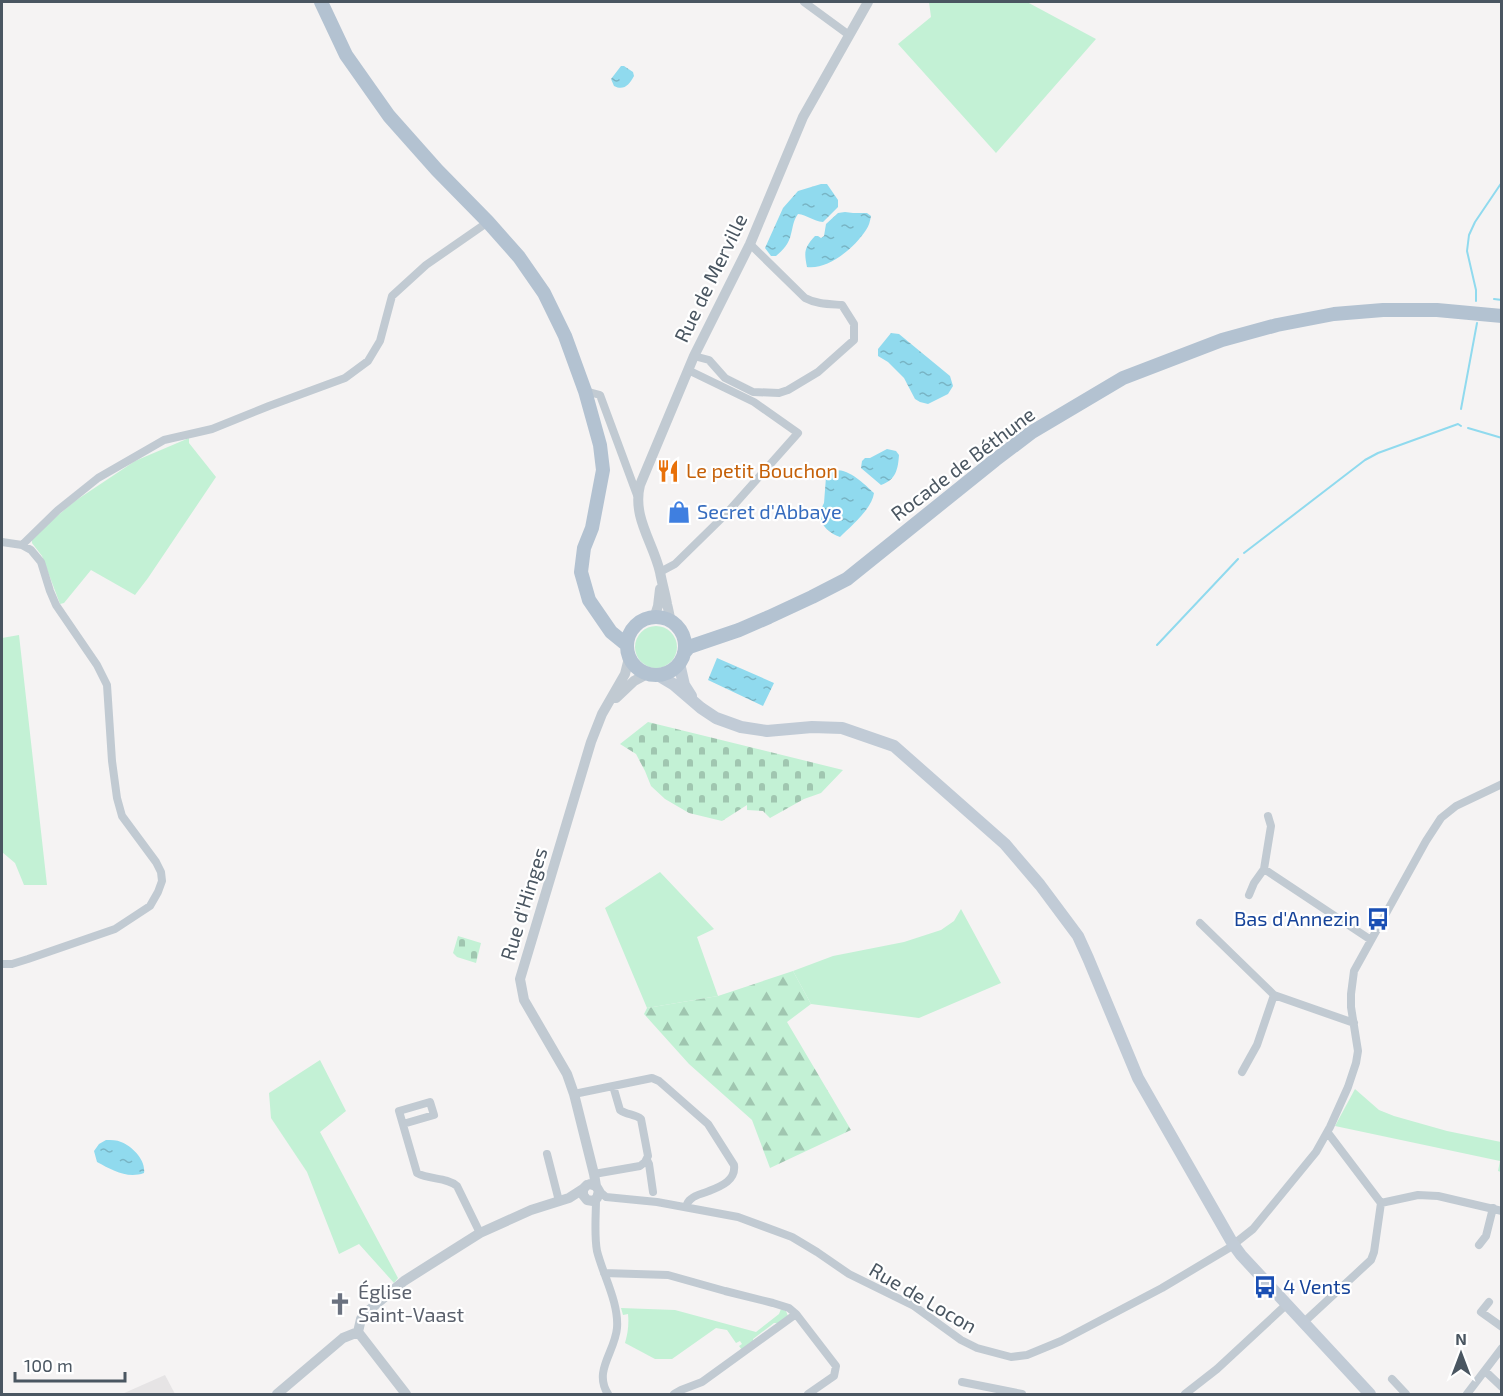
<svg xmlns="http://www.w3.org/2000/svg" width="1503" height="1396" viewBox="0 0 1503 1396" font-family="'Exo 2',sans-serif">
<defs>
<pattern id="forest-firs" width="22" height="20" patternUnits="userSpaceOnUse" patternTransform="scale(1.5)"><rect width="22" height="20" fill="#c3f1d5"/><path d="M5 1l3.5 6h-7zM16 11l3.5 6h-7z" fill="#a0c6b0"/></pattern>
<pattern id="cemetery-stones" width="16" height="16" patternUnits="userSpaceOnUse" patternTransform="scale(1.5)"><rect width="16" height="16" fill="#c3f1d5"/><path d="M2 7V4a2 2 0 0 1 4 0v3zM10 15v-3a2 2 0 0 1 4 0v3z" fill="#a0c6b0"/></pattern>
<pattern id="water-ripples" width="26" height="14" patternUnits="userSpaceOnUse" patternTransform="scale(1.5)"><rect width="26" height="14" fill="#90daee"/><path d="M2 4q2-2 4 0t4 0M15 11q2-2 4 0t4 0" fill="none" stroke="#78b4c4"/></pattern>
</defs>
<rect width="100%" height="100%" fill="#f5f3f3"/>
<path fill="#e6e4e5" d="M 165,1375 L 175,1394 L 122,1394 Z"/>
<path fill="#c3f1d5" d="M 929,2 L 1027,2 L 1096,39 L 996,153 L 898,44 L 931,17 Z
M 189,438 L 189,443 L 216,477 L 148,578 L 135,595 L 91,570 L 64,603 L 60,604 L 42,556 L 32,543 L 32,537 L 75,501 L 135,461 Z
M635 647a21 21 0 1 1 42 0a21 21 0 1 1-42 0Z
M 19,635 L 47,885 L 24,885 L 15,863 L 2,852 L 2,638 Z
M 660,872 L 714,929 L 697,937 L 718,996 L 647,1008 L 605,908 Z
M 961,909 L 1001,983 L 919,1018 L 811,1004 L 793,971 L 833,956 L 904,942 L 941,930 L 954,921 Z
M 320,1060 L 346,1111 L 320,1132 L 398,1278 L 394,1283 L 359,1244 L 339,1254 L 307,1172 L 271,1118 L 269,1093 Z
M 1355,1089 L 1379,1110 L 1394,1116 L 1447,1131 L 1501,1142 L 1501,1172 L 1498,1171 L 1500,1161 L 1335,1126 Z
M 621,1308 L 675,1310 L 756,1332 L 779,1314 L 781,1309 L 786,1311 L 788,1316 L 779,1323 L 774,1323 L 753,1339 L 753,1343 L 742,1350 L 739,1346 L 742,1344 L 740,1341 L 736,1343 L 727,1330 L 716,1328 L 672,1359 L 655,1359 L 625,1343 C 628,1333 629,1324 628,1314 L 623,1315 Z"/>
<path fill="url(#forest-firs)" d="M 793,971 L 811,1004 L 787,1022 L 851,1130 L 770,1168 L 752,1120 L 689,1064 L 644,1014 L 647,1008 L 718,996 Z"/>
<path fill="url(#cemetery-stones)" d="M 648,722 L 843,770 L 821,793 L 804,799 L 770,818 L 763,811 L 747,810 L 747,805 L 722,821 L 689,813 L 665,799 L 651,786 L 645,771 L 636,754 L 620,744 Z
M 458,936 L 481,943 L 476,963 L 457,957 L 453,953 Z"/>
<path fill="url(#water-ripples)" d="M 621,66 L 624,66 L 633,72 L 634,76 C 629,85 624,91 614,86 L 611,79 Z
M 821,184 L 827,184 L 838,200 L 838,207 L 823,222 C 813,221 807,215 798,214 C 793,221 793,227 791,234 C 789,244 783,250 776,256 L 771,256 L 765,248 L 783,208 L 798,191 Z
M 845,212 L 853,213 L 867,213 L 871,216 C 870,221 869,226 866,230 C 855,247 829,270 807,267 C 804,252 804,248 815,236 L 818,236 L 821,238 L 824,236 L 826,224 L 838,213 Z
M 891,333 L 899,334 L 950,376 L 953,386 L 948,394 L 928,404 L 920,402 L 915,399 L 904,378 L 888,362 L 878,356 L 878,349 Z
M 887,449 L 896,451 L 899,455 C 898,469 896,480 881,485 L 861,468 L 862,461 L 865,458 L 870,458 Z
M 834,470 C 850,469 863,483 874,493 C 872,509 851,526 840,537 C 830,534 821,525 818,515 L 824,503 L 826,477 Z
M 717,658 L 774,683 L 763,706 L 708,680 Z
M 106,1140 C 111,1140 117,1140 121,1142 C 132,1146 146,1160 144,1173 C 127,1179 112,1170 97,1162 L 94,1151 L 99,1144 Z"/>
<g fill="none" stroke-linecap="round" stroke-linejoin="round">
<path stroke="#90daee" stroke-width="2" d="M 1494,299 L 1502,300
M 1476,301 L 1476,290 L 1467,251 L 1469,235 L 1475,222 L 1502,182
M 1461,409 L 1477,323
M 1468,428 L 1502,438
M 1244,553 L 1365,460 L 1378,453 L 1458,424 L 1461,426
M 1157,645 L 1238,559"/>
<path stroke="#c1cad2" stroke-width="8" d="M 804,2 L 849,35
M 694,356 L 709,360 L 725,378 L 753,392 L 779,393 L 788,390 L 818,372 L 854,340 L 854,324 L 842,305 C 829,304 816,304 805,298 L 750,244
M 585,391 L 600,395 L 637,495
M 2,542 L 22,545 L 31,550 L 41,562 L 50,591 L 56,605 L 97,665 L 107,685 L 112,761 L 117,798 L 122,816 L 156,862 L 161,872 L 162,881 L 158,892 L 150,906 L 115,929 L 28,959 L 12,964 L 2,964
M 22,545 L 58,510 L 98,478 L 164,440 L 212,429 L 269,406 L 345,378 L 368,361 L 380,341 L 392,296 L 426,265 L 488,222
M 660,572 L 675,564 L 726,514 L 798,433 L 754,402 L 688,370
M 1264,869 L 1371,940
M 1249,895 L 1254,883 L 1264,869 L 1271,826 L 1268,816
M 1200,923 L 1274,995 L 1354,1023
M 1242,1072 L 1257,1045 L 1274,995
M 574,1094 L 652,1078 L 659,1081 L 708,1124 L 734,1165 C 736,1180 722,1186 709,1191 C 703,1194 696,1194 691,1199 C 688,1201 687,1203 686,1207
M 403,1124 L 434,1115 L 430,1102 L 399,1111 L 417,1173 C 430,1180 446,1177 457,1186 L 480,1233
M 547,1154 L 559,1201
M 647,1160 L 649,1164 L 653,1192
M 594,1174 L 640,1166 L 645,1162 L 648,1156 L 641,1119 C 635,1114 627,1115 620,1110 L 613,1086
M 599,1191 L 606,1197 L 657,1202 L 738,1217 L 792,1237 L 817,1252 L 849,1274 L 914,1306 L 961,1340 L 977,1348 L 1011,1357 L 1027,1355 L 1061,1341 L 1162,1288 L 1229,1248 L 1253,1229 L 1316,1152 L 1330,1127 L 1348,1087 L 1356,1063 L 1358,1051 L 1351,1007 L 1351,994 L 1354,971 L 1426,841 L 1441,818 L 1456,806 L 1502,784
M 596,1199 C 596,1215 594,1235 597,1251 C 603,1275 619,1303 617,1328 C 615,1352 593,1371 608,1394
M 1381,1203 L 1418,1195 L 1438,1196 L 1502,1211
M 1479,1245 L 1486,1236 L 1493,1208
M 604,1273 L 668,1275 L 725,1291 L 773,1303 L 789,1308 L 796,1314 L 836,1366 L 834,1376 L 808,1394
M 1489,1302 L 1481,1312 L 1502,1327
M 1303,1323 L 1371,1260 L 1374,1252 L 1381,1203 L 1328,1133
M 1485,1371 L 1502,1387
M 1392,1379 L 1406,1394
M 962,1382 L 1022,1394
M 674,1394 L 681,1390 L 702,1382 L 796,1314
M 1185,1394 L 1217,1369 L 1287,1304
M 1467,1394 L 1502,1348"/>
<path stroke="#c1cad2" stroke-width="10" d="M 654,618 L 658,606 L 660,589
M 672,623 C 669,617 669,611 667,604 C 665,593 662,583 660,572 C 653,542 632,517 640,485 L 694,356 L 750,244 L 803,117 L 868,2
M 616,698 L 634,681 L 647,674
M 587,1185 L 583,1189 L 583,1195 L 587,1200 L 593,1201 L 597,1198 L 599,1191 L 596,1186 L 590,1184
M 596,1186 L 594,1174 L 574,1094 L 567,1074 L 524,1000 L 520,979 L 591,742 L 602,714 L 625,674 L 629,658
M 358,1332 L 361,1319 L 368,1311 L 404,1281 L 434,1262 L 480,1233 L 531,1210 L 569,1198 L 583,1189
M 358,1332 L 406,1394
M 277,1394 L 343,1338 L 358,1332"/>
<path stroke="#c1cbd6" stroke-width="12" d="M 679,663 L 684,685 L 691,696
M 658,675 L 673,684 L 701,708 L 716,718 L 741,727 L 767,731 L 812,727 L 842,728 L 894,746 L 1005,844 L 1040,885 L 1078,936 L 1088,958 L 1138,1078 L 1233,1244 L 1241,1255 L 1370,1394"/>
<path stroke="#b3c2d1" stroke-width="14" d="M 321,2 L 346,55 L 389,116 L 437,170 L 488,222 L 519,257 L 544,293 L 565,336 L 585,391 L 600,445 L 603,470 L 592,528 L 584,548 L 581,572 L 589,600 L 611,632 L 627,645
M627 646a29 29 0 1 1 58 0a29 29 0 1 1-58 0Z
M 684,653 L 689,647 L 739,630 L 769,617 L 812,597 L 847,579 L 995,460 L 1032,432 L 1123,378 L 1222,340 L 1277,325 L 1334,314 L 1383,310 L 1437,310 L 1502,316"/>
</g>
<defs>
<g id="restaurant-bare" transform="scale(1.8)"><path d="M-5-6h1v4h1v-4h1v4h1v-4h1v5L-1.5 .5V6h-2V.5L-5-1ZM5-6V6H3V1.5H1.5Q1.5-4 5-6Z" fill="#e8710a" stroke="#fff" stroke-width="2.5" paint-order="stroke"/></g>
<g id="shop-bare" transform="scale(1.8)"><path d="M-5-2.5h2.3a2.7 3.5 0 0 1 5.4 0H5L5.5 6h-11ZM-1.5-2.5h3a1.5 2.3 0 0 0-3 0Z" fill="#3f7fe0" stroke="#fff" stroke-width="2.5" paint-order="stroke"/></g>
<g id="bus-bare" transform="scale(1.8)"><path d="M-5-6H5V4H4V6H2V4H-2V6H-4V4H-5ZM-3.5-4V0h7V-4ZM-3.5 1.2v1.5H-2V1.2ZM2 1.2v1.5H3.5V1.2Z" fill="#1a4fb4" stroke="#fff" stroke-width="2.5" paint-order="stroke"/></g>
<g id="church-bare" transform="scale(1.8)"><path d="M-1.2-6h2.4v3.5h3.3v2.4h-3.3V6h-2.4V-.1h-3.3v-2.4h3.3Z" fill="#6b7280" stroke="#fff" stroke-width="2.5" paint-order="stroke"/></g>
</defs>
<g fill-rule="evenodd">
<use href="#restaurant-bare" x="668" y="471"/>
<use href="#shop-bare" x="679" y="512"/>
<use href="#bus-bare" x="1378" y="919"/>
<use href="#bus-bare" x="1265" y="1287"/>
<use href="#church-bare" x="340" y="1304"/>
</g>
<g text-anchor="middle" stroke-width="4.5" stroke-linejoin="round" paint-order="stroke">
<g font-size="20" fill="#4a5661" stroke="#fff">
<text transform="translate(711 278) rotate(-64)" y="7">Rue de Merville</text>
<text transform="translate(963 464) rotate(-37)" y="7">Rocade de Béthune</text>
<text transform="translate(524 904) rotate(-73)" y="7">Rue d'Hinges</text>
<text transform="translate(923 1298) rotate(30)" y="7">Rue de Locon</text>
</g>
<g font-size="20" fill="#c56008" stroke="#fff" text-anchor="start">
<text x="686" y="478">Le petit Bouchon</text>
</g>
<g font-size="20" fill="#366cbe" stroke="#fff" text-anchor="start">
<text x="697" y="519">Secret d'Abbaye</text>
</g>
<g font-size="20" fill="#164399" stroke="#fff" text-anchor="end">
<text x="1360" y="926">Bas d'Annezin</text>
<text x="1283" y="1294" text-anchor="start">4 Vents</text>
</g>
<g font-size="20" fill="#5b616d" stroke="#fff" text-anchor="start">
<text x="358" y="1299">Église<tspan x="358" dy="23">Saint-Vaast</tspan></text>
</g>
</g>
<rect width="1503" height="1396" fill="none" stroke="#4a5661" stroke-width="6"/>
<g transform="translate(1461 1354)" stroke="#ffffff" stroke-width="4.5" paint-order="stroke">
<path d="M0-4.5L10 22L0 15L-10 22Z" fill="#4a5661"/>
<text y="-9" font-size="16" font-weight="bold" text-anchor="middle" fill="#4a5661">N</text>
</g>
<path d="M15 1372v9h110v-9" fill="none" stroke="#4a5661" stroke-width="3"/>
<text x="24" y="1372" font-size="18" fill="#4a5661" stroke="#ffffff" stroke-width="4.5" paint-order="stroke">100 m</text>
</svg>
